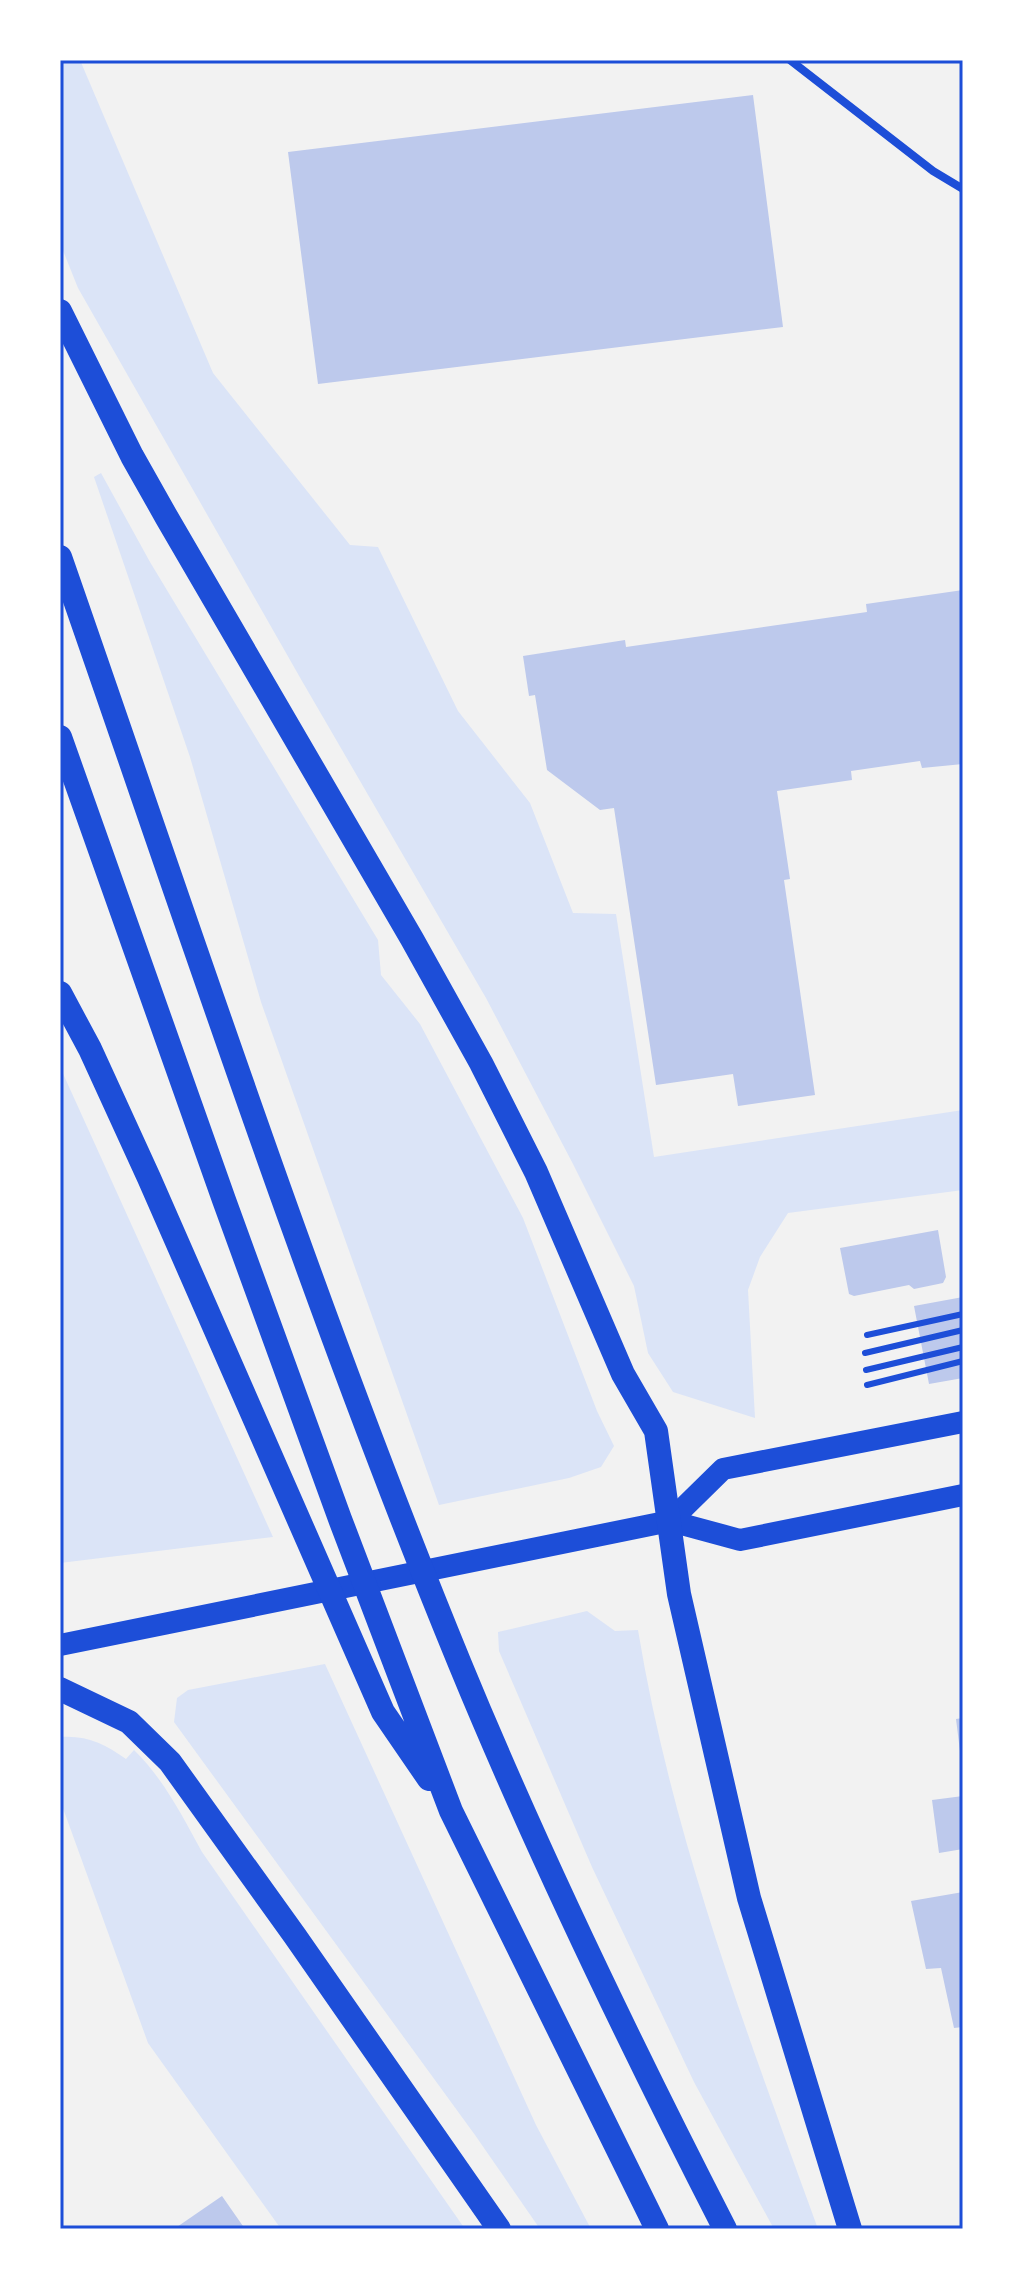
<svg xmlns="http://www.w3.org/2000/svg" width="1023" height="2289" viewBox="0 0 1023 2289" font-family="'DejaVu Sans',sans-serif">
<rect width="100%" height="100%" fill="#f2f2f2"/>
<path fill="#dbe4f7" d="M 60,60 L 80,60 L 213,373 L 350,545 L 378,547 L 458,711 L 530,803 L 573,913 L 616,914 L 654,1157 L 963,1110 L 963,1190 L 788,1213 L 760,1257 L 748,1290 L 755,1418 L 673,1392 L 648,1353 L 634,1286 L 573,1164 L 486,998 L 302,681 L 78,288 L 60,243 Z
M 101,473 L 150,562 L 378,940 L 381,975 L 420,1024 L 523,1218 L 597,1411 L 614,1446 L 601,1467 L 569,1478 L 439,1505 L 261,1002 L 190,757 L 94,477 Z
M 60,1067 L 273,1537 L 60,1563 Z
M 587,1611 L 615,1631 L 638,1630 C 672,1837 747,2033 818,2229 L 774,2229 L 694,2082 L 592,1867 L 499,1651 L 498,1632 Z
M 325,1664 L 536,2125 L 591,2229 L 540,2229 L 475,2135 L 174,1722 L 177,1698 L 188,1690 Z
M 60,1737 C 87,1735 105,1744 126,1759 L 134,1750 C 163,1778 183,1817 202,1852 L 465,2229 L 281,2229 L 148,2043 L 60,1800 Z"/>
<path fill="#bdc9ec" d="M 753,95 L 783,327 L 318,384 L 288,152 Z
M 963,590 L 963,764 L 922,768 L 920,761 L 851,771 L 852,780 L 777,791 L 790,879 L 784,880 L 815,1095 L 738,1106 L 733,1074 L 656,1085 L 614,808 L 600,810 L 547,770 L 535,695 L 529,696 L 523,656 L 625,640 L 626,647 L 867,612 L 866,604 Z
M 938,1230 L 946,1277 L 943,1283 L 914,1289 L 909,1285 L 854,1296 L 849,1294 L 840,1248 Z
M 963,1297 L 963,1378 L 929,1384 L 914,1306 Z
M 963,1718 L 963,1759 L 961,1759 L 956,1719 Z
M 963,1796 L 963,1849 L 939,1853 L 932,1800 Z
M 963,1892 L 963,2027 L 954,2028 L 941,1968 L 926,1969 L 911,1901 Z
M 222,2196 L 245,2229 L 174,2229 Z"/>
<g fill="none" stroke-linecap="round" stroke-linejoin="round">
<path stroke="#1d4ed8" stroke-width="6" d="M 867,1335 L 963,1314
M 865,1353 L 963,1330
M 866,1370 L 963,1347
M 867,1385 L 963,1361"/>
<path stroke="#1d4ed8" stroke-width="8" d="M 790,60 L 933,171 L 963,189"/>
<path stroke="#1d4ed8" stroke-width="22" d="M 670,1521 L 723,1469 L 963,1422
M 60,1645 L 670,1521 L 740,1540 L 963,1495"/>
<path stroke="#1d4ed8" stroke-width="24" d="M 60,311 L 132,456 L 167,518 L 412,939 L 481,1063 L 536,1172 L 623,1374 L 656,1431 L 679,1594 L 749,1898 L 850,2229
M 60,557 C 189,927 311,1301 460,1664 C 539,1856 630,2044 725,2229
M 60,737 L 224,1200 L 340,1519 L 451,1811 L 657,2229
M 60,993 L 90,1049 L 149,1178 L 383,1712 L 429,1779
M 60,1689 L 129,1722 L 170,1762 L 295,1936 L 499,2229"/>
</g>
<rect width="1023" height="2289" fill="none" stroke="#ffffff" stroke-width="124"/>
<rect x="62" y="62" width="899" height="2165" fill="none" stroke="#1d4ed8" stroke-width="3"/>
</svg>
